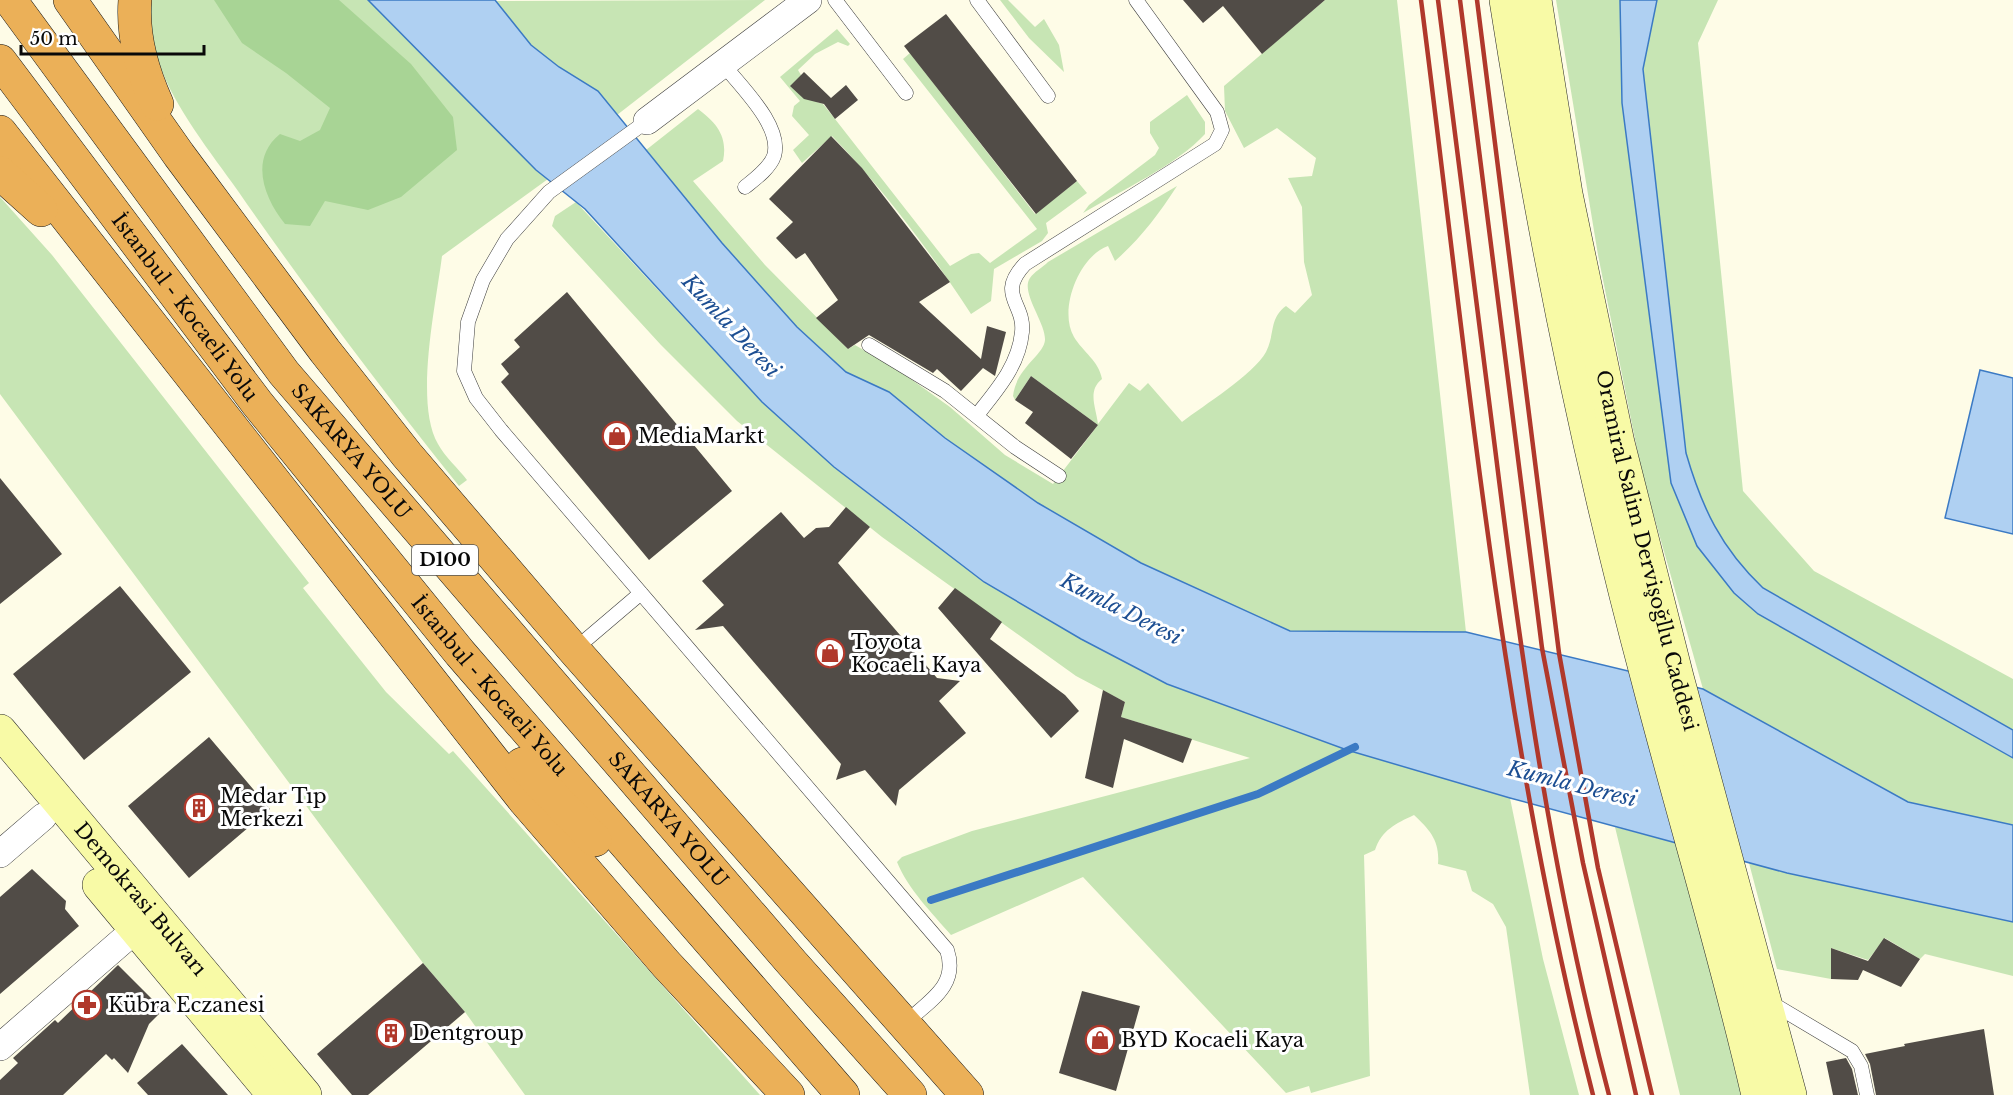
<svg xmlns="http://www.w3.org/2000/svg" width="2013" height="1095" viewBox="0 0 2013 1095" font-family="'Libre Baskerville',serif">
<rect width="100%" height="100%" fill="#fefce7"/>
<path fill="#c7e5b4" d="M 151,0 L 368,0 L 548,179 L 442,256 C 436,304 414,403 438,444 C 445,457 458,468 467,480 L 459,486 C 382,390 308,292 238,191 C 211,153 174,107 159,63 C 152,44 149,20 151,0 Z
M 765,0 L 617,115 L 598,91 L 559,67 L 531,45 L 494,1 Z
M 1000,0 L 1008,0 L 1035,27 L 1044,19 L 1059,45 L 1064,72 L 1029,38 Z
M 1325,0 L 1397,0 L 1466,632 L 1290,631 L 1141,563 L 1038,503 L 945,438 L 889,392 L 846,372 L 797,327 L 722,243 L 646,150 L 698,109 C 717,123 728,137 723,161 L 693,181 L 765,265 L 848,349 L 855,345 L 901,372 L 950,407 L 1005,455 L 1053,484 L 1098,425 L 1031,376 L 1015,400 L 1013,396 C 1016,368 1044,355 1045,340 C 1046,323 1020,292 1030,278 C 1034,272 1043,267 1048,262 L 1177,186 C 1159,214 1140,239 1115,261 L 1108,246 C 1079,256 1058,310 1074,337 C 1083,352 1099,361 1102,379 C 1087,391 1096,407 1098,424 L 1129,383 L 1140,391 L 1148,383 L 1182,422 C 1204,405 1253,375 1266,352 C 1275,335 1269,318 1286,306 L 1295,313 L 1312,295 L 1304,262 L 1302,207 L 1288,178 L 1312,176 L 1316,158 L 1277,128 L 1244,148 L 1225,111 L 1224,86 Z
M 1556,0 L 1620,0 L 1622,103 L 1671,483 L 1697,546 L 1734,593 L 1758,614 L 2013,758 L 2013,825 L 1908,802 L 1703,689 L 1642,474 L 1598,255 Z
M 1657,0 L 1718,0 L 1698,43 L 1743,491 L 1814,571 L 2013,679 L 2013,730 L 1763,588 C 1721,548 1702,508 1686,453 L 1643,69 Z
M 837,29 L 850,44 L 848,46 L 838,42 L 815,54 L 798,70 L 817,102 L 823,104 L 835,119 L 950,266 L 971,254 L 979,253 L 990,263 L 1037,229 L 903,59 L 910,53 L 1035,214 L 1077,181 L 1087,193 L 1046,223 L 1048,233 L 1042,241 L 994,269 L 991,301 L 971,314 C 930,251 884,190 832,136 L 802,163 L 793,150 L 809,135 L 792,116 L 794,106 L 800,101 L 780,77 Z
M 1187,95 L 1205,122 L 1205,134 C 1178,164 1119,192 1083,213 L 1089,205 L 1155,155 L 1159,148 L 1150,133 L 1150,122 Z
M 0,197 L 52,255 L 309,583 L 303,588 L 386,692 L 449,754 L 453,751 L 760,1095 L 525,1095 L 465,1012 L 423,963 L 0,394 Z
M 576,202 L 762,402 L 834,467 L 917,532 L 1167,684 L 1347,750 L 1510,798 L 1543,959 L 1579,1095 L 1530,1095 L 1506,927 L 1493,904 L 1472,891 L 1466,871 L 1438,864 C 1440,841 1430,830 1414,815 C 1395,824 1382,830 1375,850 L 1364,855 L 1370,1076 L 1311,1093 L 1309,1086 L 1286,1093 L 1083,877 L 951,935 C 932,913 908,889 897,862 L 902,857 L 972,831 L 1250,758 L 1121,717 L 1125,702 L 1076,676 L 882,537 L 737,421 L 661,345 L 552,226 L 555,216 Z
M 1615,827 L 1676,843 L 1744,1095 L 1680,1095 Z
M 1749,863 L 2013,922 L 2013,976 L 1925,954 L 1920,959 L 1885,938 L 1868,960 L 1831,948 L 1831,979 L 1777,969 Z"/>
<path fill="#a8d495" d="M 214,0 L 339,0 L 411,64 L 453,117 L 457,150 L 401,197 L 368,210 L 325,201 L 310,226 L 285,224 C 264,198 249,159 280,134 L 300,141 L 320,130 L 330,108 L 286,73 L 242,43 Z"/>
<path fill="#afd0f2" stroke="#3b7ac4" stroke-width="1.5" d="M 368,0 L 495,0 L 531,45 L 559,67 L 598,91 L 722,243 L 797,327 L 846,372 L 889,392 L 945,438 L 1038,503 L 1141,563 L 1290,631 L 1466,632 L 1703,689 L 1908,802 L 2013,825 L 2013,922 L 1787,873 L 1510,798 L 1347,750 L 1167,684 L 1081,639 L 984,582 L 834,467 L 762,402 L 585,209 L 536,170 Z
M 1620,0 L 1657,0 L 1643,69 L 1686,453 C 1702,508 1721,548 1763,588 L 2013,730 L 2013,758 L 1758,614 L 1734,593 L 1697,546 L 1671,483 L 1622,103 Z
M 1980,370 L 2013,378 L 2013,534 L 1945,518 Z"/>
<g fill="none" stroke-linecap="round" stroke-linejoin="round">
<path stroke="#3b7ac4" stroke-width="8" d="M 931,900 L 1258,794 L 1355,747"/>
</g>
<path fill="#514c47" d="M 1183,0 L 1325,0 L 1262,54 L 1223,6 L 1203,23 Z
M 946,14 L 1077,181 L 1036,214 L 904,46 Z
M 804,72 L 831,98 L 846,85 L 858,100 L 835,119 L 824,104 L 804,99 L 790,86 Z
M 831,136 L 862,168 L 950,282 L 919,302 L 981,359 L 987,326 L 1006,332 L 995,376 L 983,368 L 961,391 L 937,369 L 933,373 L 869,335 L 848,349 L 816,318 L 838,300 L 805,253 L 796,259 L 776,238 L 793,222 L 769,199 Z
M 567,292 L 732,491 L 649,560 L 501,382 L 509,374 L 501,364 L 520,347 L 514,340 Z
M 1031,376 L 1098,425 L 1071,459 L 1025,423 L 1033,412 L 1015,400 Z
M 0,478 L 62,554 L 0,604 Z
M 846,507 L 870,527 L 838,563 L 937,678 L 960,681 L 939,701 L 966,733 L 899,790 L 896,806 L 865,770 L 836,780 L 841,764 L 723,626 L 695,630 L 724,605 L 702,581 L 781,512 L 804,538 L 816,528 L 829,527 Z
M 120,586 L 191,672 L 84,760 L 13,674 Z
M 955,588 L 1002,622 L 990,639 L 1065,695 L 1079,711 L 1051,738 L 938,608 Z
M 1103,690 L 1125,702 L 1121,717 L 1192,739 L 1183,763 L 1124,739 L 1113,788 L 1085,778 Z
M 209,737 L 270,809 L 189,878 L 128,806 Z
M 32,869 L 66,901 L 65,909 L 79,926 L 0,994 L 0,897 Z
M 1884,938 L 1920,959 L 1901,987 L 1863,970 L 1858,980 L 1831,979 L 1831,948 L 1868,961 Z
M 423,963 L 465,1012 L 368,1095 L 352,1095 L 317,1054 Z
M 118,965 L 163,1010 L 149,1024 L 128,1073 L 114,1058 L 112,1060 L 106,1054 L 63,1095 L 0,1095 L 0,1080 L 18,1063 L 13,1058 L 55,1020 L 58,1023 Z
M 1082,991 L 1140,1006 L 1116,1091 L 1059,1073 Z
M 1984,1029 L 1994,1095 L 1876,1095 L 1870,1064 L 1865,1054 L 1905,1046 L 1904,1044 Z
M 182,1044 L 228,1095 L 148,1095 L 137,1083 Z
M 1846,1058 L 1852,1069 L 1858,1095 L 1833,1095 L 1826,1062 Z"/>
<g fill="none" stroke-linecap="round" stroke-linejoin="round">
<g stroke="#3c3c3c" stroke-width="15">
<path id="lane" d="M 835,0 L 906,93
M 977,0 L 1048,96
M 723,64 C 740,86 783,126 774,156 C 770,168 755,179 745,187
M 647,121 L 549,192 L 507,239 L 483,280 L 468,322 L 464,371 L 476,398 L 501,430 L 947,950 C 959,986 929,1001 904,1024
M 869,345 L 945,391 L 1015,447 L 1059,476
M 977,415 C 997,390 1019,365 1022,332 C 1025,303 996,295 1025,264 L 1215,144 L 1222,130 L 1217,112 L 1136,0
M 574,650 L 641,593
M 1768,1001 L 1852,1051 L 1861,1066 L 1867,1095"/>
</g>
<g stroke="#3c3c3c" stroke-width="28">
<path id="street" d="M 647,121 L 808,0
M 0,854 L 43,817
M 0,1047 L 136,929"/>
</g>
<g stroke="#2b2b2b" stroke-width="34">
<g id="secondary">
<path d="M 1506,0 C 1542,229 1588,456 1648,680 C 1684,819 1726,955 1758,1095"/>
<path id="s1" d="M 1535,0 L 1566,194 L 1618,443 L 1677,677 L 1790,1095"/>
<path id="s2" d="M 0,731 L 305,1095"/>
<path d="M 99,885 L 274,1095"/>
</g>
</g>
<g stroke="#1a1a1a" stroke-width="34">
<g id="highway">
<path id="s3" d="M 10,0 L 284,373 L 792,963 L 910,1095"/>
<path d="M 70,0 L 179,155 L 325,351 L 407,455 L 574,650 L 967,1095"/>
<path d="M 135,0 C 132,37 142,71 157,104"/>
<path id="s4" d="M 0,61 L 257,403 L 460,653 L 843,1095"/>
<path d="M 0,132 L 525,801 L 666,964 L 788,1095"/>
<path d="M 0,173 L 41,210"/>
<path d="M 522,764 L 595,840"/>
</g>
</g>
<use href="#lane" stroke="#fff" stroke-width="14"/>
<use href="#street" stroke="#fff" stroke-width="27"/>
<use href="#secondary" stroke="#f8faa6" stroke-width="33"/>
<use href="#highway" stroke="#ebb058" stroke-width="33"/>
<path stroke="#b0382b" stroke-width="4.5" d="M 1421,0 C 1468,366 1501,737 1593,1095
M 1438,0 C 1457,149 1476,299 1495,448 C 1522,666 1553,883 1609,1095
M 1460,0 L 1542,648 L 1583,863 L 1636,1095
M 1477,0 L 1559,653 L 1598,868 L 1652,1095"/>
</g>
<defs>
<g id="shop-ring" transform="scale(1.5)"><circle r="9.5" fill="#fff" stroke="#b0382b" stroke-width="1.5"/><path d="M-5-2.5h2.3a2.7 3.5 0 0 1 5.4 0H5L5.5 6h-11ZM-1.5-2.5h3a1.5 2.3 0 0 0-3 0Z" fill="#b0382b"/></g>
<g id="building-ring" transform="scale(1.5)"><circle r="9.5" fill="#fff" stroke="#b0382b" stroke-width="1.5"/><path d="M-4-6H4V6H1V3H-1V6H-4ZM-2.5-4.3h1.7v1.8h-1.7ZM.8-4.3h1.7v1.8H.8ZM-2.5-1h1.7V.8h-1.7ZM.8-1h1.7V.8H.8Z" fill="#b0382b"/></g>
<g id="pharmacy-ring" transform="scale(1.5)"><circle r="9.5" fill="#fff" stroke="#b0382b" stroke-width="1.5"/><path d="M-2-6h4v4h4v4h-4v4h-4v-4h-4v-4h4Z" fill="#b0382b"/></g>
</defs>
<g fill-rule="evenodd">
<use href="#shop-ring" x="617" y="436"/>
<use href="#shop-ring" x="830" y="653"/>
<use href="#building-ring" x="199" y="808"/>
<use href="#pharmacy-ring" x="87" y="1005"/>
<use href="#building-ring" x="391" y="1033"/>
<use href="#shop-ring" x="1100" y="1040"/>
</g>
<g text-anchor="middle" stroke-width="6" stroke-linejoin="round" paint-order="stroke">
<rect fill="#fff" stroke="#535353" stroke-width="1.5" x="412" y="545" width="66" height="30" rx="4.5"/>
<g font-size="18" font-weight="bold" fill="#090909">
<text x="445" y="566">D100</text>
</g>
<g font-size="20" fill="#090909" stroke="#fff">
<text dy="7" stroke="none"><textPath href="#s4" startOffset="308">İstanbul - Kocaeli Yolu</textPath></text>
<text dy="7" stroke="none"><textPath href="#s3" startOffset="566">SAKARYA YOLU</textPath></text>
<text dy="7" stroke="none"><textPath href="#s1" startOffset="562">Oramiral Salim Dervişoğllu Caddesi</textPath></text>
<text dy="7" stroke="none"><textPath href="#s4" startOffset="794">İstanbul - Kocaeli Yolu</textPath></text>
<text dy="7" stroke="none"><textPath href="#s3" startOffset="1052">SAKARYA YOLU</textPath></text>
<text dy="7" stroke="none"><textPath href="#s2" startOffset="219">Demokrasi Bulvarı</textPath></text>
</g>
<g font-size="20" fill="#090909" stroke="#fff" text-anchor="start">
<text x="638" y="443">MediaMarkt</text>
<text x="851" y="649">Toyota<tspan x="851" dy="23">Kocaeli Kaya</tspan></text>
<text x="220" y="803">Medar Tıp<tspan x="220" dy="23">Merkezi</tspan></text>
<text x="108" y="1012">Kübra Eczanesi</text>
<text x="412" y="1040">Dentgroup</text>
<text x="1121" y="1047">BYD Kocaeli Kaya</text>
</g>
<g font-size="21" font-style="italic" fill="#1c4e92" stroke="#fff">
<text transform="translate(731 326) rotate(47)" y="7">Kumla Deresi</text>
<text transform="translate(1121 609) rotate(27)" y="7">Kumla Deresi</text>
<text transform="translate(1572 784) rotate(14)" y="7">Kumla Deresi</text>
</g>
</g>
<path d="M21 45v9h183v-9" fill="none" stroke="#090909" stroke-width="3"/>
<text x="30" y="45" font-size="18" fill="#090909" stroke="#ffffff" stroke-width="4.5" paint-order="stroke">50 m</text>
</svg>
